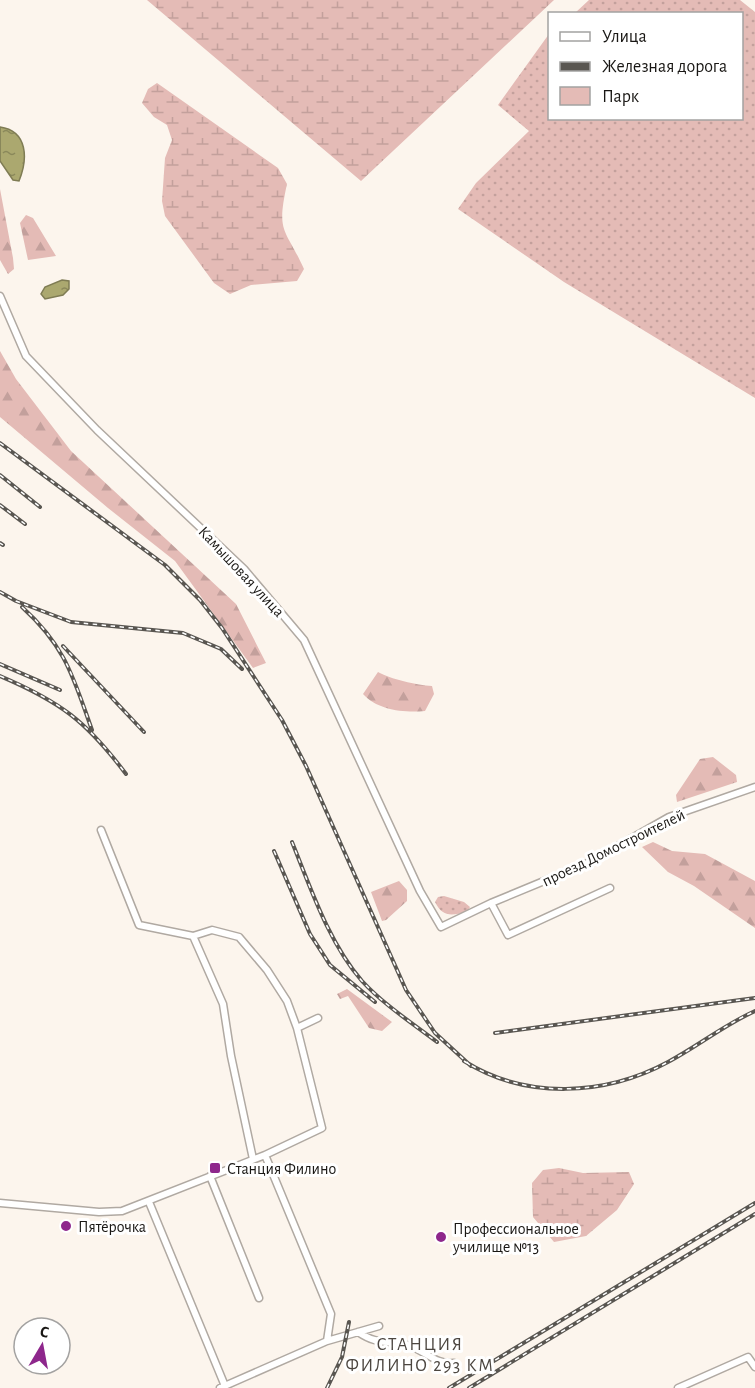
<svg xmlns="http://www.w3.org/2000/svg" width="755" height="1388" viewBox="0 0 755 1388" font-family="'Alegreya Sans',sans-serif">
<defs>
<pattern id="green-dots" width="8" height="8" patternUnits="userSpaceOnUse" patternTransform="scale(1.5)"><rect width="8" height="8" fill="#e4bbb6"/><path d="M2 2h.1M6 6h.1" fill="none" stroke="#c3a09c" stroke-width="1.8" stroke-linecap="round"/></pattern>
<pattern id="forest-firs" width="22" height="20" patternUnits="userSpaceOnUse" patternTransform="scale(1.5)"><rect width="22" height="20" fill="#e4bbb6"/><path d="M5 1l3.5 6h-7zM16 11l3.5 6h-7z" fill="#c3a09c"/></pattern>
<pattern id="wetland-marsh" width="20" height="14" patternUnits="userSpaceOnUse" patternTransform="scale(1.5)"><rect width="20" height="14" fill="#e4bbb6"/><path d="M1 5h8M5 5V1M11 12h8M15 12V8" fill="none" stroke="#c3a09c"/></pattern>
<pattern id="water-ripples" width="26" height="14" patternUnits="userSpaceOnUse" patternTransform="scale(1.5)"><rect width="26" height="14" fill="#aba86f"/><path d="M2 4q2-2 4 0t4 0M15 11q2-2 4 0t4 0" fill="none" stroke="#8a885a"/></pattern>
</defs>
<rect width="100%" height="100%" fill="#fcf5ed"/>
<path fill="url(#green-dots)" d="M 589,0 L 740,0 L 755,12 L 755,398 L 564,282 L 458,209 L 476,183 L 529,131 L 498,105 L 549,34 L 550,118 L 742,118 L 742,14 L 575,13 Z
M 444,896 L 464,902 L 470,907 L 467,912 C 452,915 443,918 435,902 L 438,897 Z"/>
<path fill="url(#forest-firs)" d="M 0,189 L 13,258 L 14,269 L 8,274 L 0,260 Z
M 26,215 L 33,218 L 56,256 L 28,260 L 20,223 Z
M 0,351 L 16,379 L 71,451 L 236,604 L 266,663 L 253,668 L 175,561 L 108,508 L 0,417 Z
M 378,672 C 390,679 417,685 432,686 L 434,694 L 425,711 C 404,713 377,710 363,694 Z
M 713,757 L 736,775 L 737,782 L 677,802 L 676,795 L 700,759 Z
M 653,842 L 672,851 L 705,854 L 755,881 L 755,928 L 694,886 L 668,872 L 642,847 Z
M 399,881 L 407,890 L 407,901 L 386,920 L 382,921 L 371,892 Z
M 347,989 L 392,1022 L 382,1031 L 369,1028 L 348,996 L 340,999 L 337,994 Z"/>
<path fill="url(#wetland-marsh)" d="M 147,0 L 554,0 L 361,181 Z
M 157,83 L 278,168 L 287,184 C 276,234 285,227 304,269 L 297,281 L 251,285 L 230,294 L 214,283 L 165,216 L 162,201 L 165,158 L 172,140 L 167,125 L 154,117 L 142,103 L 148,89 Z
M 559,1168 L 583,1173 L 629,1172 L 634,1184 L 617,1210 L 586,1236 L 554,1242 L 533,1217 L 532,1183 L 543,1170 Z"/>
<path fill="url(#water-ripples)" stroke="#7f7c54" stroke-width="1.5" d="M 0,127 C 28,131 28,159 19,181 L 13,180 L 0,161 Z
M 62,280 L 69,281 L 69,289 L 63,295 L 45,299 L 41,294 L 45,287 Z"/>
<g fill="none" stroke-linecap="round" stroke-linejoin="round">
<g stroke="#b0a9a2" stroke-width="9">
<path id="minor" d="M 0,296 L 26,356 L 97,430 L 244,569 L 304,640 L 420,891 L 441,927 L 491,903 L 590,862 L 669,817 L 755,787
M 101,830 L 139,925 L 193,936
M 491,903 L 508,935 L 610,888
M 297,1028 L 318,1018
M 253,1159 L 231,1056 L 223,1004 L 193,936 L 212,930 L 239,937 L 267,970 L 287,1001 L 297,1028 L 322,1128 L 265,1155
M 210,1176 L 259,1298
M 149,1202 L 225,1386
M 0,1203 L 99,1212 L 122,1211 L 265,1155 L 331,1314 L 327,1341
M 358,1332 C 379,1346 386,1339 407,1345 C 425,1350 435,1365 454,1363
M 220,1388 L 327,1341 L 379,1326
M 678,1388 L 748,1357 L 755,1367"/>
</g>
<use href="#minor" stroke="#fff" stroke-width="6"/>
<g stroke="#595651" stroke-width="4">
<path id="rail" d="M 0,443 L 165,565 L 200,600 L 222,628 L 282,720 L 306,766 L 406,990 L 435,1033 L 471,1066
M 0,475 L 40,507
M 0,505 L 25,524
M 0,543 L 3,545
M 0,592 L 16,601 L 71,622 L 183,633 L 221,649 L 242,669
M 22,607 C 66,647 73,677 92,730
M 63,646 L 144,732
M 0,664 L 60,690
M 0,676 C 61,702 86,721 126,774
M 292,842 C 311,889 329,943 362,981 C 383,1004 412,1023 437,1042
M 274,851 L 310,934 L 330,965 L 375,1002
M 495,1033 L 755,998
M 464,1061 C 526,1100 605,1096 668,1062 C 698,1046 724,1025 755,1011
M 327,1388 L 342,1357 L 349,1322
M 449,1388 L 755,1203
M 469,1388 L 755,1214"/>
</g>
<use href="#rail" stroke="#fff" stroke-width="1.5" stroke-dasharray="4.5" stroke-linecap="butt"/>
</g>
<g fill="#8e278c" stroke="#fff" stroke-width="2">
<rect x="209" y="1162" width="12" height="12" rx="3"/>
<circle cx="66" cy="1226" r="6"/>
<circle cx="441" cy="1237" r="6"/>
</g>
<g text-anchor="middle" stroke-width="6" stroke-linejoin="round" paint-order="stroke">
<g font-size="16" fill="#191714" stroke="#fff">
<text transform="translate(242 571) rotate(47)" y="6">Камышовая улица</text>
<text transform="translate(613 847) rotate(-26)" y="6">проезд Домостроителей</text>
</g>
<g font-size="16" fill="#191714" stroke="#fff" text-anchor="start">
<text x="227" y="1174">Станция Филино</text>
<text x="78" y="1232">Пятёрочка</text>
<text x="453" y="1234">Профессиональное<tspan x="453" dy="18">училище №13</tspan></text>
</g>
<g font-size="18" letter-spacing="1.5" fill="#4c4640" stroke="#fff">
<text x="420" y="1350">СТАНЦИЯ<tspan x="420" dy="21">ФИЛИНО 293 КМ</tspan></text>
</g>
</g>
<rect x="548" y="12" width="195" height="108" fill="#ffffff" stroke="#a3a2a1" stroke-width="1.5"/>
<rect x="560" y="32" width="30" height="9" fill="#ffffff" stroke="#a3a2a1" stroke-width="1.5"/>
<text x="602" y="42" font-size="18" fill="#191714">Улица</text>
<rect x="560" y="62" width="30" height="9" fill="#595651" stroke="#a3a2a1" stroke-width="1.5"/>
<text x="602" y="72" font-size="18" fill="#191714">Железная дорога</text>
<rect x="560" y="87" width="30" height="18" fill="#e4bbb6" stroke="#a3a2a1" stroke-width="1.5"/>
<text x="602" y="102" font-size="18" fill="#191714">Парк</text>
<g transform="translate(42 1346) rotate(10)"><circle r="28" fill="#ffffff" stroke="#a3a2a1" stroke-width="1.5"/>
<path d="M0-4.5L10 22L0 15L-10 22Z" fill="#8e278c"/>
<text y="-9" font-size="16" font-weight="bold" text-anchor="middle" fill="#191714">С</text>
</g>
</svg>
